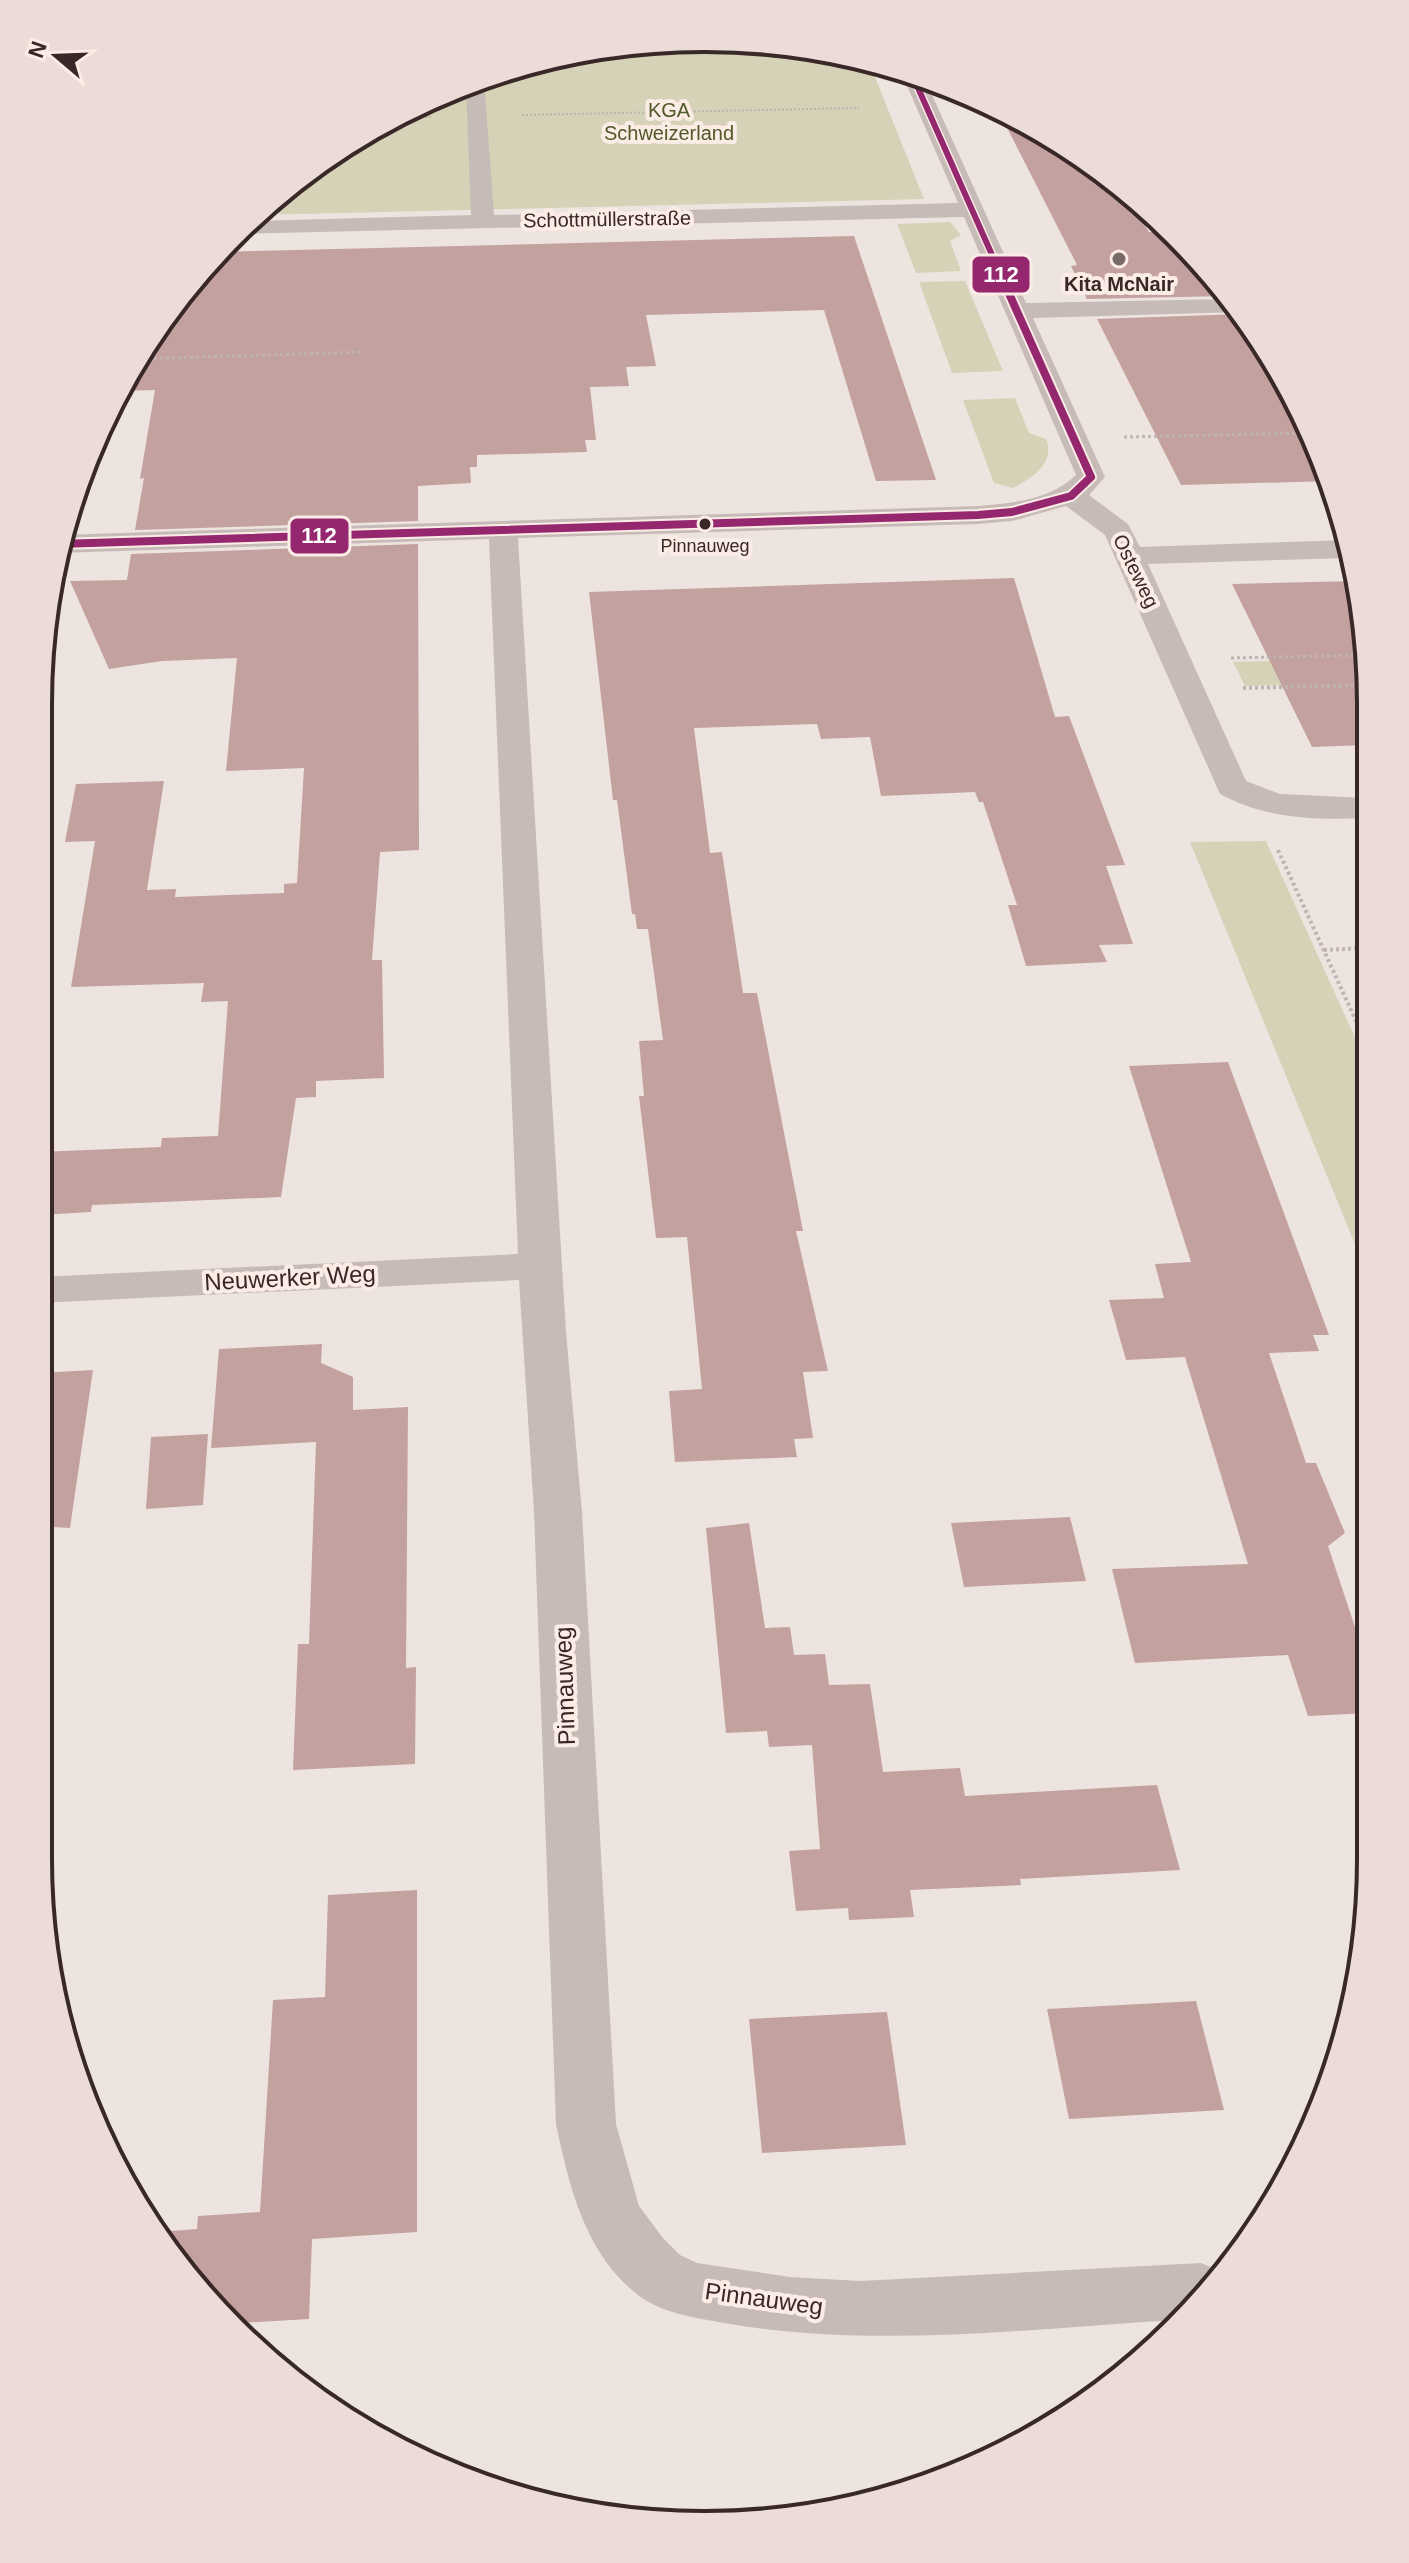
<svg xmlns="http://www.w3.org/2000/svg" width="1409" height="2563" viewBox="0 0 1409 2563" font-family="Helvetica,sans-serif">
<rect width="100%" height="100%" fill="#eee4df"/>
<path fill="#d5d2b8" d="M 661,39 L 792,44 L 869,62 L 924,199 L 257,215 L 299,175 L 410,107 L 532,61 Z
M 950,222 L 961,235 L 950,241 L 961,271 L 916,273 L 897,224 Z
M 965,281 L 1003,371 L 952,373 L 919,282 Z
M 1015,398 L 1029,433 L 1046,439 C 1056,463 1032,478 1013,488 L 994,483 L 963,400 Z
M 1365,658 L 1366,682 L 1245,686 L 1233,662 Z
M 1266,841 L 1367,1064 L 1368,1276 L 1190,842 Z"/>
<path fill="#c3a19f" d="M 998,110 L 1038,128 L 1128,197 L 1149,232 L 1175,233 L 1227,296 L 1087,299 L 1071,266 L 1077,265 Z
M 854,236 L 936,480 L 876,481 L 824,310 L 646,315 L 656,366 L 626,367 L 629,386 L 590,387 L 596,440 L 585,440 L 587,452 L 477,455 L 477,467 L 470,467 L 471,483 L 418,486 L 418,521 L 135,530 L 144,478 L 140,479 L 155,390 L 119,391 L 128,371 L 204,265 L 217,252 Z
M 1242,314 L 1259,335 L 1331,481 L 1181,485 L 1097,319 Z
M 418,544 L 419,850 L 380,852 L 372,960 L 382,960 L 384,1078 L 316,1081 L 316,1097 L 296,1098 L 281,1197 L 92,1205 L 91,1212 L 39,1215 L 39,1152 L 161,1147 L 162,1138 L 218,1136 L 228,1001 L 201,1002 L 204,983 L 71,987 L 95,841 L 65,842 L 76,784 L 164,781 L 147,890 L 176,889 L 175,897 L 284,893 L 284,884 L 297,883 L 304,768 L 226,771 L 237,658 L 162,661 L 109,669 L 70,581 L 127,580 L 131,554 Z
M 1014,578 L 1055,717 L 1069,716 L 1125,865 L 1106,866 L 1133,944 L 1099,945 L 1107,962 L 1026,966 L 1008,905 L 1017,905 L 983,802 L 979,802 L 975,792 L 881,796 L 870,737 L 821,739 L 817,724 L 694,728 L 710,853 L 722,852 L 743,993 L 757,993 L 803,1231 L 796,1231 L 828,1371 L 803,1372 L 813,1438 L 794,1439 L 797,1457 L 675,1462 L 669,1391 L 702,1389 L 687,1237 L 656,1238 L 639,1096 L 644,1096 L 639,1041 L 663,1040 L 648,929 L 637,929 L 635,914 L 632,914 L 617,800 L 613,800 L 589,592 Z
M 1357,581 L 1365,618 L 1366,745 L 1312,747 L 1232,584 Z
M 1228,1062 L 1329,1335 L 1313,1335 L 1319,1351 L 1269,1353 L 1306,1463 L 1316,1463 L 1345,1533 L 1328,1546 L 1356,1630 L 1369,1629 L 1369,1713 L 1308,1716 L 1288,1655 L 1135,1663 L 1112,1569 L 1248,1564 L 1185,1357 L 1126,1360 L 1109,1300 L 1164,1298 L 1155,1264 L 1191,1262 L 1129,1066 Z
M 322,1344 L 321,1363 L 353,1377 L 353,1410 L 408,1407 L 406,1668 L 416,1667 L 415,1764 L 293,1770 L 298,1644 L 309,1644 L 316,1442 L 211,1448 L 219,1349 Z
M 93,1370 L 70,1528 L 38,1526 L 39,1373 Z
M 208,1434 L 203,1505 L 146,1509 L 151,1437 Z
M 1070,1517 L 1086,1581 L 964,1587 L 951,1523 Z
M 749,1523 L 765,1628 L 790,1627 L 794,1655 L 825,1654 L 829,1685 L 870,1684 L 883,1772 L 960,1768 L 965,1796 L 1157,1785 L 1180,1870 L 1020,1879 L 1021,1885 L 910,1890 L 914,1917 L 849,1920 L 848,1908 L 796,1911 L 789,1851 L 820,1849 L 812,1745 L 769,1747 L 767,1731 L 726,1733 L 706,1528 Z
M 417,1890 L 417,2232 L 312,2239 L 309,2319 L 239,2323 L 175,2264 L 158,2232 L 197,2229 L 198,2216 L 260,2212 L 273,2000 L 325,1997 L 328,1895 Z
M 1196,2001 L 1224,2110 L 1069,2119 L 1047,2009 Z
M 887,2012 L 906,2145 L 762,2153 L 749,2019 Z"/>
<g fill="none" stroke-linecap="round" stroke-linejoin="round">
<path stroke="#bfb4b1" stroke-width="2" stroke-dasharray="2 2" stroke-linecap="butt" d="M 522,115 L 859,108
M 393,117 L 432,117"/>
<path stroke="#bfb4b1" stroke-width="3" stroke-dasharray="3 3" stroke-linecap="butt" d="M 136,359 L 363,352
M 1124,437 L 1307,433
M 1231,658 L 1365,655"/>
<path stroke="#bfb4b1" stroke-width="4" stroke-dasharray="3 3" stroke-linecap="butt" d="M 1243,688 L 1366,685
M 1278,850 L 1367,1045
M 1324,950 L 1366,948"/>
<path fill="#c7bbb8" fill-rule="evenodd" d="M 902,70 L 923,75 L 1026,303 L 1229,299 L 1241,312 L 1033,318 L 1105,477 L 1089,495 L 1128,524 L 1140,547 L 1347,540 L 1349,558 L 1148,564 L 1246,781 L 1280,794 L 1366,798 L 1366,818 C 1315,820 1266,819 1220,794 L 1105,535 L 1066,506 L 1012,521 L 978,524 L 518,538 L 566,1332 L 582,1512 L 616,2124 L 639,2206 L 663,2238 L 680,2255 L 697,2263 L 790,2277 L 860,2281 L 1201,2263 L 1218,2270 L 1176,2320 C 1026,2329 873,2349 724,2323 C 696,2318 661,2313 638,2295 C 585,2254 569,2186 556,2124 L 534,1512 L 519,1280 L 39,1303 L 39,1277 L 518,1254 L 489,539 L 59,553 L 60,535 L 978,506 C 1013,503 1050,500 1076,475 L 964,217 L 237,234 L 251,221 L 471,215 L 466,86 L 484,79 L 494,215 L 958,203 L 901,72 Z"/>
<g stroke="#fbece6" stroke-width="9">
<path id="bus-1-far1" d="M 911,72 L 1008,291"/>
</g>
<g stroke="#fbece6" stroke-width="12">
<path id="bus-1" d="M 1007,289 L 1091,477
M 59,544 L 978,515 L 1012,512 L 1071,496 L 1091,477"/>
</g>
<use href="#bus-1-far1" stroke="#95276e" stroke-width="6"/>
<use href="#bus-1" stroke="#95276e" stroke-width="8"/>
</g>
<circle fill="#786a67" stroke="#fbece6" stroke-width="3" cx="1119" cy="259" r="8"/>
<circle fill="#382827" stroke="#fbece6" stroke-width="3" cx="705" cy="524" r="7"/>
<g text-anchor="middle" stroke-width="8" stroke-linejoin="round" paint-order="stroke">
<g font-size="18" fill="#382827" stroke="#fbece6">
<text x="705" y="552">Pinnauweg</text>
</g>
<g font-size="20" fill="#525828" stroke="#fbece6">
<text x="669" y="117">KGA<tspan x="669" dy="23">Schweizerland</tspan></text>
</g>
<g font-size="20" fill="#382827" stroke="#fbece6">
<text transform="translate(607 219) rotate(-1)" y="7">Schottmüllerstraße</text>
<text transform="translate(1136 571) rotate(64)" y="7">Osteweg</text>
</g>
<g font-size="20" font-weight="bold" fill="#382827" stroke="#fbece6">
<text x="1119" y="291">Kita McNair</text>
</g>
<g font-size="24" fill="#382827" stroke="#fbece6">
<text transform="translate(290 1278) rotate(-3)" y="8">Neuwerker Weg</text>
<text transform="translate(565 1686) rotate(-92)" y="8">Pinnauweg</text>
<text transform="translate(764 2299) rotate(8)" y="8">Pinnauweg</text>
</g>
</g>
<path d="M0 0H1409V2563H0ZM704 52H705A652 652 0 0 1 1357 704V1859A652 652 0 0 1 705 2511H704A652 652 0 0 1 52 1859V704A652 652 0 0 1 704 52Z" fill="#ebdcd7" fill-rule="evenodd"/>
<path fill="none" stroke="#382827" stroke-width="4" d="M704 52H705A652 652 0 0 1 1357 704V1859A652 652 0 0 1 705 2511H704A652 652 0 0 1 52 1859V704A652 652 0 0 1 704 52Z"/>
<g stroke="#fbece6" stroke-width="3">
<rect x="971" y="255" width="60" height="39" rx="8" fill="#95276e"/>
<rect x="289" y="517" width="61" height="38" rx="8" fill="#95276e"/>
</g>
<g font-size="22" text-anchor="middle" font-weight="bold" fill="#fff">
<text x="1001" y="282">112</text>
<text x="319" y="543">112</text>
</g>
<g transform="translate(56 56) rotate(289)" stroke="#fbece6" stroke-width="6" paint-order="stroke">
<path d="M0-6L14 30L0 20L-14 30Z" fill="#382827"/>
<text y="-12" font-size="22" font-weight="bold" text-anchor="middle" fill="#382827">N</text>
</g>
</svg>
